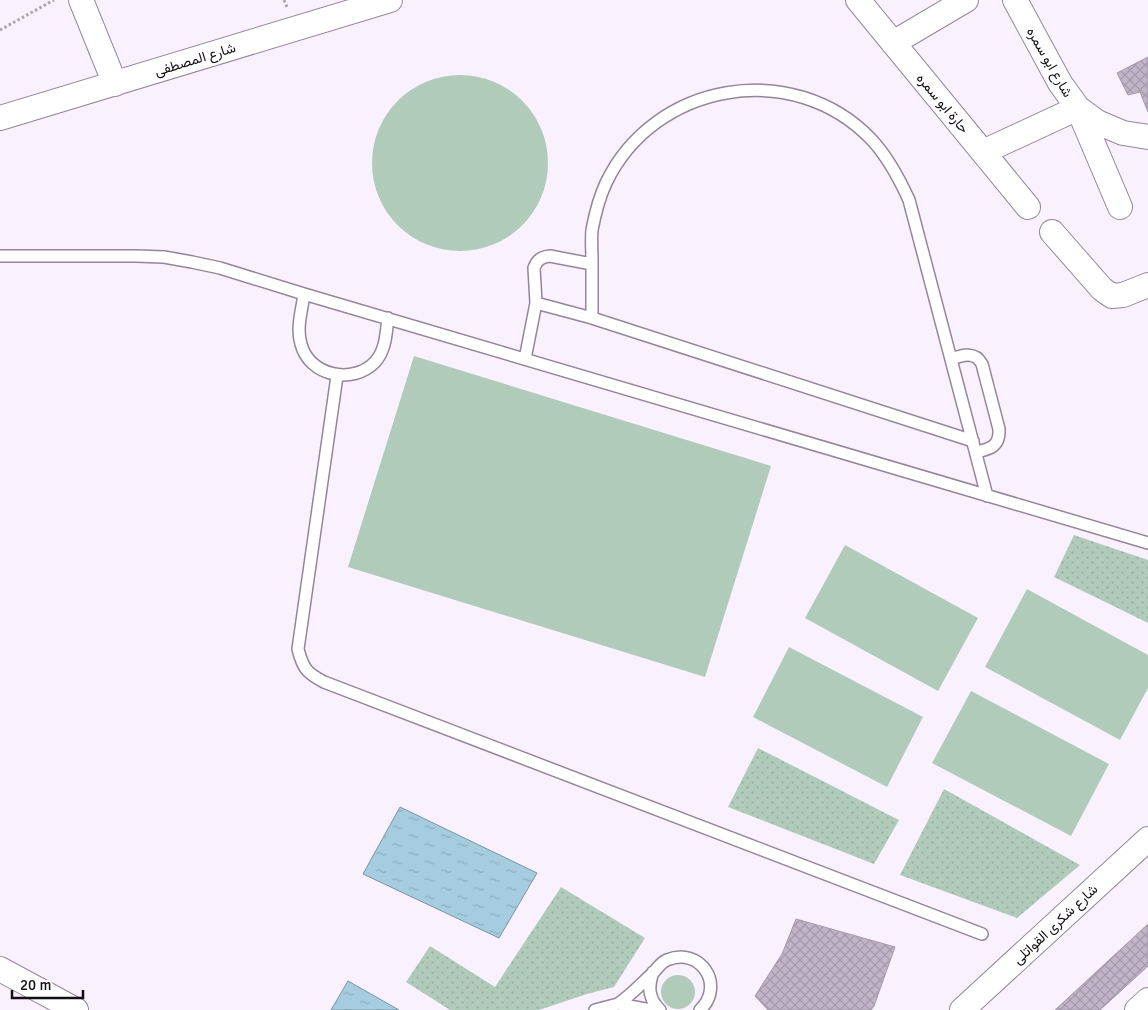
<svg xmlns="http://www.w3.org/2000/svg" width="1148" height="1010" viewBox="0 0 1148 1010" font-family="Signika,Vazirmatn,sans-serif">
<defs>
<pattern id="grass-dots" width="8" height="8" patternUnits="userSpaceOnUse" patternTransform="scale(1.25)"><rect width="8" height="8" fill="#b1cbbb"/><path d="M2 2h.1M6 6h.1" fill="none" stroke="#97ada0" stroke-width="1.8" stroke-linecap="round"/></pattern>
<pattern id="water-ripples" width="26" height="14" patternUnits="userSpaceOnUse" patternTransform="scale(1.25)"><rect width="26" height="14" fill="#a6ccdf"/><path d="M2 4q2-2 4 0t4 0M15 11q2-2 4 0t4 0" fill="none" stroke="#8eaebe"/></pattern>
<pattern id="building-cross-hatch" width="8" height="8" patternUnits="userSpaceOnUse" patternTransform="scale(1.25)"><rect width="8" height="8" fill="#c1b4c8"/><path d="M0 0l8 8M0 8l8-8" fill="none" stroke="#a59aab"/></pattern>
</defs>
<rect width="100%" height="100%" fill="#faf1fe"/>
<path fill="url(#grass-dots)" d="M 1074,535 L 1148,560 L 1148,623 L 1054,577 Z
M 758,748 L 899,820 L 874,864 L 728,807 Z
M 944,789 L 1080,865 L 1017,918 L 900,875 Z
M 561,887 L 645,938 L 614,987 L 587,994 L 539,1010 L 450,1010 L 406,982 L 430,946 L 495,987 Z"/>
<path fill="#b1cbbb" d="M372 163a88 88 0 1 1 176 0a88 88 0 1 1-176 0Z
M 414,356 L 771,466 L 705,677 L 348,567 Z
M 845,545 L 978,618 L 938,691 L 805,618 Z
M 1027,589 L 1148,655 L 1148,688 L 1120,740 L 985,667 Z
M 789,647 L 923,717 L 887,787 L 753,717 Z
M 971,691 L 1109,764 L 1071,836 L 932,763 Z
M661 992a17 17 0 1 1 34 0a17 17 0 1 1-34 0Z"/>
<path fill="url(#water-ripples)" stroke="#7a93a2" d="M 400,807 L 537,873 L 499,938 L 363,874 Z
M 348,981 L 399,1010 L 331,1010 Z"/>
<path fill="url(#building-cross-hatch)" stroke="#a599ad" d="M 1148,57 L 1148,112 L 1140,92 L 1128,95 L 1117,73 Z
M 796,919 L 895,947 L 874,1006 L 871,1010 L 768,1010 L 755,996 L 782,954 Z
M 1148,924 L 1148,966 L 1100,1010 L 1055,1010 Z"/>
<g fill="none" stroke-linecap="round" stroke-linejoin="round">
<g stroke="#93869a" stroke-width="14">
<path id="service" d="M 0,256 L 136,256 L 164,257 L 192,262 L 220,268 L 304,294 L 1148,543
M 304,294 C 302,310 296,328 301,344 C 309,376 353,385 375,362 C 386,350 386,333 388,318
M 536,303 L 592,318 L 973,441
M 592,318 C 592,299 592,280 592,261 C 592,251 591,240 592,230 C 595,214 599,198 606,183 C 654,82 793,58 871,139 C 888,157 899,178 909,200 L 987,496
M 525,359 L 536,303 L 534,268 C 537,260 541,257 550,256 L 592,264
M 951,359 C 963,355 975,351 982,364 L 999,429 C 1000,446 991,449 976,452
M 337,376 L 298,649 C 303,669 307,673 324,682 L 982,934
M 653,972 C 648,987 648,998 660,1010
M 618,1004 C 631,995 641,984 653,973 C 657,969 661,962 667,960 C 700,946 726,985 700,1010
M 595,1010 L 618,1004 L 651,1010"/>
</g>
<g stroke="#93869a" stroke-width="26">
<path id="minor" d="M 81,0 L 115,84
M 858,0 L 1028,207
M 1015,0 L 1060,83 L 1078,108 L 1097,122 L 1123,133 L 1148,137
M 893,43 L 966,0
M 0,118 L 390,0
M 983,152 L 1078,108 L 1120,207
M 1052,232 L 1102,289 L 1112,296 L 1123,295 L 1148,285
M 0,969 L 76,1010
M 962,1010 L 1148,839
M 1137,1010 L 1148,1000"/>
</g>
<path stroke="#aca4af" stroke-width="3" stroke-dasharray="2.5 2.5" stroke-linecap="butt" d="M 284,0 L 287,7
M 0,30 L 54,0"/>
<use href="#service" stroke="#fff" stroke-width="11"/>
<use href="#minor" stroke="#fff" stroke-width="24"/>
</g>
<g text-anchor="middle" stroke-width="4.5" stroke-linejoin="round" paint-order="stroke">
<g font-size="14" fill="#130e15" stroke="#fff">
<text transform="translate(195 59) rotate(-17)" y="5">شارع المصطفى</text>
<text transform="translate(1050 62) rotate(60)" y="5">شارع ابو سمره</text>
<text transform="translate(943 103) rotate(50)" y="5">حارة ابو سمره</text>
<text transform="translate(1055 924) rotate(-43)" y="5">شارع شكرى القواتلى</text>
</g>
</g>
<path d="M12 990v8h71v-8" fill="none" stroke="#130e15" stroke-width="2.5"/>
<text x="20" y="990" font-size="15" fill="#130e15" stroke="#ffffff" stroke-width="4" paint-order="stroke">20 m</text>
</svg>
